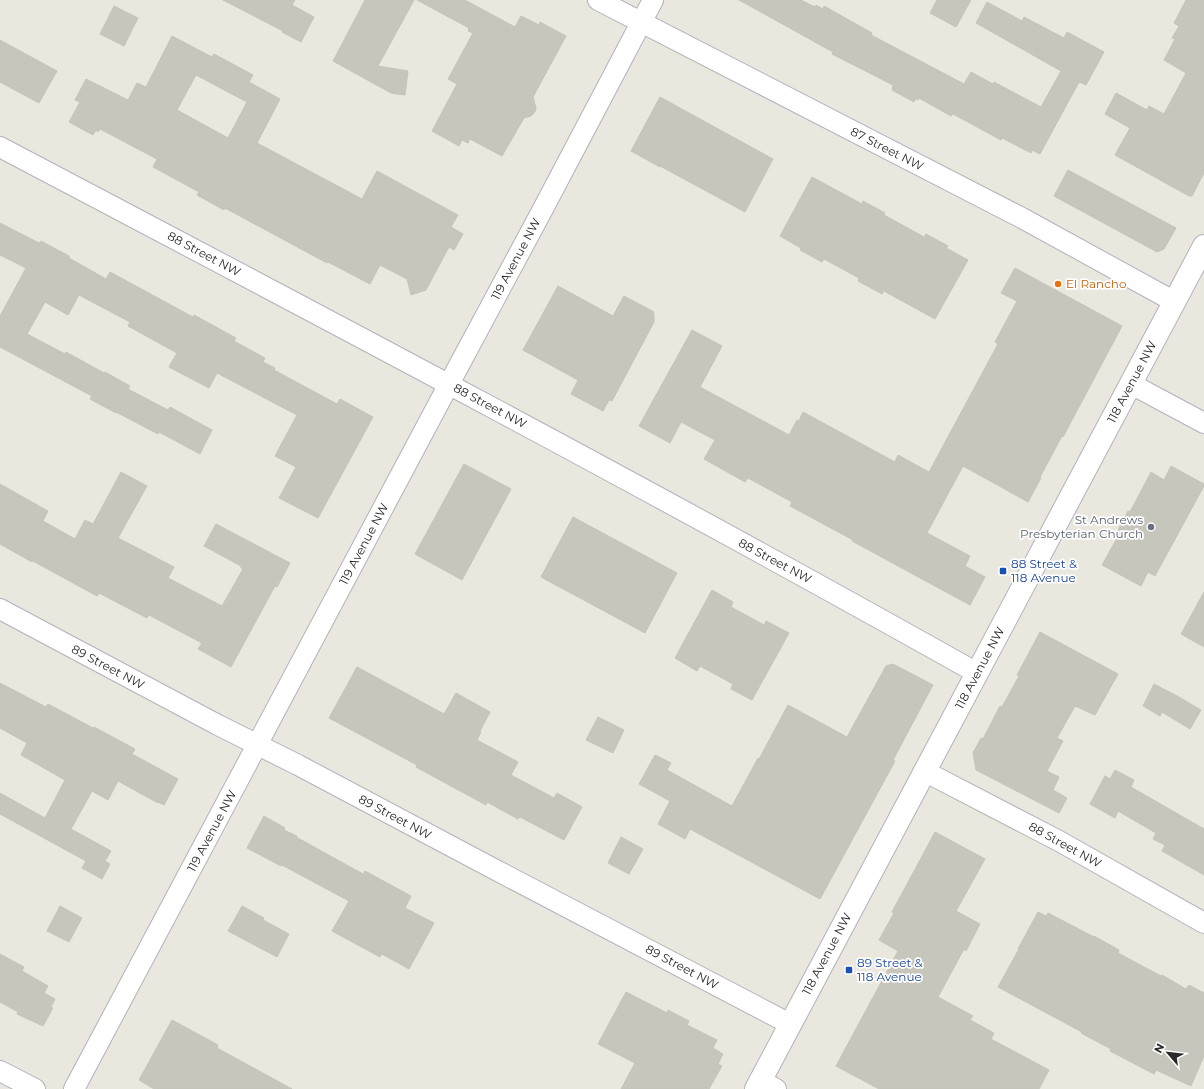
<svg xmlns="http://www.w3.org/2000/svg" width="1204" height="1089" viewBox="0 0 1204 1089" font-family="Montserrat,sans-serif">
<rect width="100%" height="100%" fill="#eae8de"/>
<path fill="#c6c6bc" stroke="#c6c4b7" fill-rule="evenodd" d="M 223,0 L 295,0 L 292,5 L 314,17 L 301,42 L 282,32 L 283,31 Z
M 365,0 L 414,0 L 378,66 L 408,71 L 405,95 L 391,93 L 333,61 Z
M 417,0 L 465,0 L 515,27 L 521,16 L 539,25 L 540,22 L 566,36 L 533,97 L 536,108 L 535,112 L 531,116 L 524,118 L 502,156 L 470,139 L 468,143 L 462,140 L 459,146 L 432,131 L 457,84 L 448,79 L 473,33 L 468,31 L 469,28 Z
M 739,0 L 801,0 L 815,7 L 816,5 L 823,9 L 824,6 L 872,33 L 871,35 L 964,84 L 971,72 L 993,84 L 994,82 L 1041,107 L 1061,71 L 976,23 L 987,2 L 1022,21 L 1024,17 L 1064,38 L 1067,32 L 1104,52 L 1086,85 L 1079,82 L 1040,154 L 1032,150 L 1031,153 L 1002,138 L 1001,140 L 953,114 L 951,116 L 919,98 L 918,100 L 915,99 L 914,102 L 892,90 L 893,85 L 832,54 L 833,52 Z
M 937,0 L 971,0 L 956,27 L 930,13 Z
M 1186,0 L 1204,0 L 1204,173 L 1192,196 L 1189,196 L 1115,155 L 1130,128 L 1105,114 L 1116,93 L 1147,110 L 1149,106 L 1164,114 L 1186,73 L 1164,60 L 1175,39 L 1172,38 L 1179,26 L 1174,23 Z
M 114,6 L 138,18 L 124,46 L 100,34 Z
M 172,36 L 212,57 L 214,54 L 253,75 L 249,82 L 280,99 L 257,143 L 362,199 L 377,171 L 458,215 L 451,227 L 463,234 L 454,250 L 449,247 L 426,290 L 411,295 L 407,279 L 380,265 L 370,284 L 328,262 L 327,263 L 225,208 L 224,210 L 197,195 L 199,192 L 153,167 L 157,159 L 100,129 L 98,132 L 96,130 L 93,135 L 69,122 L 80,102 L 75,100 L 86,79 L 128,100 L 137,83 L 146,87 ZM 196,75 L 247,102 L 228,138 L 177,110 Z
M 0,40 L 57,71 L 39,103 L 0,82 Z
M 660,97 L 773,159 L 745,212 L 660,166 L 660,167 L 631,151 Z
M 1068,170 L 1176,228 L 1164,249 L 1157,252 L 1054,196 Z
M 812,177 L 862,204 L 863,201 L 885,213 L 884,215 L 924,237 L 926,234 L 948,246 L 946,248 L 968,260 L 935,319 L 884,291 L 882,294 L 858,281 L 859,278 L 824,259 L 822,262 L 800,250 L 801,248 L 780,236 Z
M 0,223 L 39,243 L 41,241 L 69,256 L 69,258 L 106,279 L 110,272 L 193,317 L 194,315 L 236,338 L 234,341 L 265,358 L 263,362 L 275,368 L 274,370 L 337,404 L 340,399 L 373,417 L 318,518 L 279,498 L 296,467 L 275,456 L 297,415 L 217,373 L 209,388 L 169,367 L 177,353 L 128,326 L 130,322 L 79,295 L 68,315 L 45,302 L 27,334 L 65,354 L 66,352 L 104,373 L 105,372 L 130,386 L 128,389 L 168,410 L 170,407 L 212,430 L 200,454 L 159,432 L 158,434 L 116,412 L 116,413 L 90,399 L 92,396 L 0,347 L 0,316 L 26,268 L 0,255 Z
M 1015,268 L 1122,326 L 1063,437 L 1062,436 L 1040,477 L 1041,478 L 1028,502 L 963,466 L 927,533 L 970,556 L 965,566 L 985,577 L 970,605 L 852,541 L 853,540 L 790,506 L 792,502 L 748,478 L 745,482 L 704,459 L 715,440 L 681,422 L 670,443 L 639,426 L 692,330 L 722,346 L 700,387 L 789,435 L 797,420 L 799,421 L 803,412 L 895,462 L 898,455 L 929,472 L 998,344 L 995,342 L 1017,301 L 1001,293 Z
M 558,286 L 613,316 L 624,296 L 654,312 L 653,314 L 654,315 L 654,322 L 612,401 L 609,400 L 603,411 L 571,394 L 578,380 L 523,350 Z
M 464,464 L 511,489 L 462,580 L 415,554 Z
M 1171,466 L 1204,484 L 1204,486 L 1155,576 L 1148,572 L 1141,586 L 1102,565 L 1121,531 L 1118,530 L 1128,511 L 1130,512 L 1151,472 L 1164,480 Z
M 121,472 L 147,486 L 118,538 L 174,567 L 168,578 L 222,606 L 243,569 L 241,568 L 241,566 L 204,546 L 216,524 L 290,563 L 277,587 L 275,586 L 231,667 L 198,649 L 202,643 L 149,615 L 147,618 L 99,593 L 97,596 L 33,561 L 32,562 L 0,544 L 0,484 L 48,511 L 43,521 L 75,539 L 85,520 L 93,524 Z
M 573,517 L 677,573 L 645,633 L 541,577 Z
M 712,590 L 733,602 L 731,607 L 764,625 L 766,621 L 789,633 L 752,700 L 731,689 L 733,684 L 700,666 L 697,671 L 675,658 Z
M 1204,592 L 1204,647 L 1181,634 Z
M 1040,632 L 1118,674 L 1095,715 L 1075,706 L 1057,738 L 1063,741 L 1047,771 L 1059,777 L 1053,790 L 1067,798 L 1059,813 L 976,770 L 973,753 L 981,738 L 983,739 L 1000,706 L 1002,707 L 1019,676 L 1017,675 Z
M 893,664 L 933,685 L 893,760 L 895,761 L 820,899 L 690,829 L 685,839 L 658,824 L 670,801 L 639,784 L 655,755 L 671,763 L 667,770 L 732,806 L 758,758 L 759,759 L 788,705 L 847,737 L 886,666 Z
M 357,667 L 444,714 L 456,693 L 490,712 L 480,731 L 481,732 L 477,740 L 518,762 L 511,775 L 554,798 L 557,793 L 582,807 L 564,840 L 520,817 L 518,819 L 487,802 L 486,805 L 416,767 L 417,765 L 329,718 Z
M 0,683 L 46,707 L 48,704 L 93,728 L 94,727 L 135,749 L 132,754 L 178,779 L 164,805 L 158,802 L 158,803 L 118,781 L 108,800 L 92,791 L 71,829 L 111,851 L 105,861 L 110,864 L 102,879 L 82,868 L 86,861 L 0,814 L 0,793 L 45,818 L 65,780 L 21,755 L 27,743 L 0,728 Z
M 1154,684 L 1179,697 L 1201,710 L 1190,729 L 1162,712 L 1160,716 L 1143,706 Z
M 598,717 L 624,730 L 613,753 L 586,740 Z
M 1115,770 L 1134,780 L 1131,787 L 1204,829 L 1204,875 L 1162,851 L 1165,845 L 1153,839 L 1156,833 L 1118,811 L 1115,818 L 1090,804 L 1105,776 L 1110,779 Z
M 264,816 L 285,828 L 284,830 L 297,836 L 296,837 L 363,874 L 365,871 L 411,896 L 405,908 L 434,923 L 409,969 L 382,954 L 380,957 L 332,931 L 349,901 L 282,865 L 281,866 L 247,848 Z
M 935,832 L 985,859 L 956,911 L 980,924 L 966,951 L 964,949 L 938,997 L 973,1016 L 970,1020 L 994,1033 L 991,1039 L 1049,1070 L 1039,1089 L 879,1089 L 836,1066 L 898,951 L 879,940 L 894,913 L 892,912 Z
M 621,837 L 643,849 L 629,874 L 608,863 Z
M 60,906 L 82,918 L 69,942 L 47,931 Z
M 242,906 L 264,918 L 263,920 L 289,934 L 277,957 L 228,931 Z
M 1038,912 L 1046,916 L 1048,913 L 1094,937 L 1094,936 L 1119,950 L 1118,953 L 1161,976 L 1162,975 L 1186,989 L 1189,985 L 1204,993 L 1204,1056 L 1191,1086 L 1156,1070 L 1154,1074 L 1110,1051 L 1111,1049 L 1081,1033 L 1082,1032 L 998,987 L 1019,949 L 1018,949 Z
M 0,954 L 24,967 L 22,971 L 48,986 L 44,993 L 55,999 L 51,1007 L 53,1008 L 43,1026 L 17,1014 L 18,1012 L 0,1002 Z
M 626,992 L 667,1013 L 668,1010 L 689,1021 L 687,1025 L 717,1040 L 713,1048 L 723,1054 L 718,1064 L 722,1066 L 709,1089 L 621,1089 L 635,1063 L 598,1044 Z
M 172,1020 L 218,1045 L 217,1048 L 292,1089 L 154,1089 L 139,1080 Z"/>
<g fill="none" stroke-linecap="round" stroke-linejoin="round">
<g stroke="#b2b1bc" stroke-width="22">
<path id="minor" d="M 598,0 L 1022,218 L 1175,302
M 0,147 C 327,319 655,492 977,673
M 1131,384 L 1204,423
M 0,609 L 218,725 L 298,765 L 494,869 L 790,1024
M 924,771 L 1059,841 L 1204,923
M 0,1071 L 35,1089
M 760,1080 L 776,1089
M 74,1089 L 449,384 L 544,207 L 653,0"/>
</g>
<g stroke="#b2b1bc" stroke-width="24">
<path id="secondary" d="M 756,1089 L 1204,246"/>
</g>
<use href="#minor" stroke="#fff" stroke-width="20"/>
<use href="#secondary" stroke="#fff" stroke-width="22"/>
</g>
<circle fill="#e8710a" stroke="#fff" stroke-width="1.5" cx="1058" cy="284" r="4"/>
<circle fill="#6b7280" stroke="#fff" stroke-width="1.5" cx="1151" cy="527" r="4"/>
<g fill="#1a4fb4" stroke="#fff" stroke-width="1.5">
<rect x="999" y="567" width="8" height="8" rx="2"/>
<rect x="845" y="966" width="8" height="8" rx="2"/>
</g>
<g text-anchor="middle" stroke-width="3.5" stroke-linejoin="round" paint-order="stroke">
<g font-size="12" fill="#2a2a2a" stroke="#fff">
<text transform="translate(887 149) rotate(27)" y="4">87 Street NW</text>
<text transform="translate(204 254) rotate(28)" y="4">88 Street NW</text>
<text transform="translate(516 259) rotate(-62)" y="4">119 Avenue NW</text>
<text transform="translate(1132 382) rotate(-62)" y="4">118 Avenue NW</text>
<text transform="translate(490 406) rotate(28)" y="4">88 Street NW</text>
<text transform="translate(364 544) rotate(-62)" y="4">119 Avenue NW</text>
<text transform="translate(775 561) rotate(28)" y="4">88 Street NW</text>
<text transform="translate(108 667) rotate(28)" y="4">89 Street NW</text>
<text transform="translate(980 668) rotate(-62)" y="4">118 Avenue NW</text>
<text transform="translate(395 817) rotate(28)" y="4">89 Street NW</text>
<text transform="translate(212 831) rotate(-62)" y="4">119 Avenue NW</text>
<text transform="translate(1065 845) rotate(29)" y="4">88 Street NW</text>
<text transform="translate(827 954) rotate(-62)" y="4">118 Avenue NW</text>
<text transform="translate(682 967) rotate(28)" y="4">89 Street NW</text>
</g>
<g font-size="12" fill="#c56008" stroke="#fff" text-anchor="start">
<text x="1066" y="288">El Rancho</text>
</g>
<g font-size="12" fill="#5b616d" stroke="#fff" text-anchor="end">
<text x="1143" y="524">St Andrews<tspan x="1143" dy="14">Presbyterian Church</tspan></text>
</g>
<g font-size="12" fill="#164399" stroke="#fff" text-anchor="start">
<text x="1011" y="568">88 Street &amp;<tspan x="1011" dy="14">118 Avenue</tspan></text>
<text x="857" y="967">89 Street &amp;<tspan x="857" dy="14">118 Avenue</tspan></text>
</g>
</g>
<g transform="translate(1168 1053) rotate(298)" stroke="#ffffff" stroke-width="3" paint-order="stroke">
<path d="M0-3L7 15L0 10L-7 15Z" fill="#2a2a2a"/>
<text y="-6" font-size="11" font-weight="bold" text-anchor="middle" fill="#2a2a2a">N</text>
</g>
</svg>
